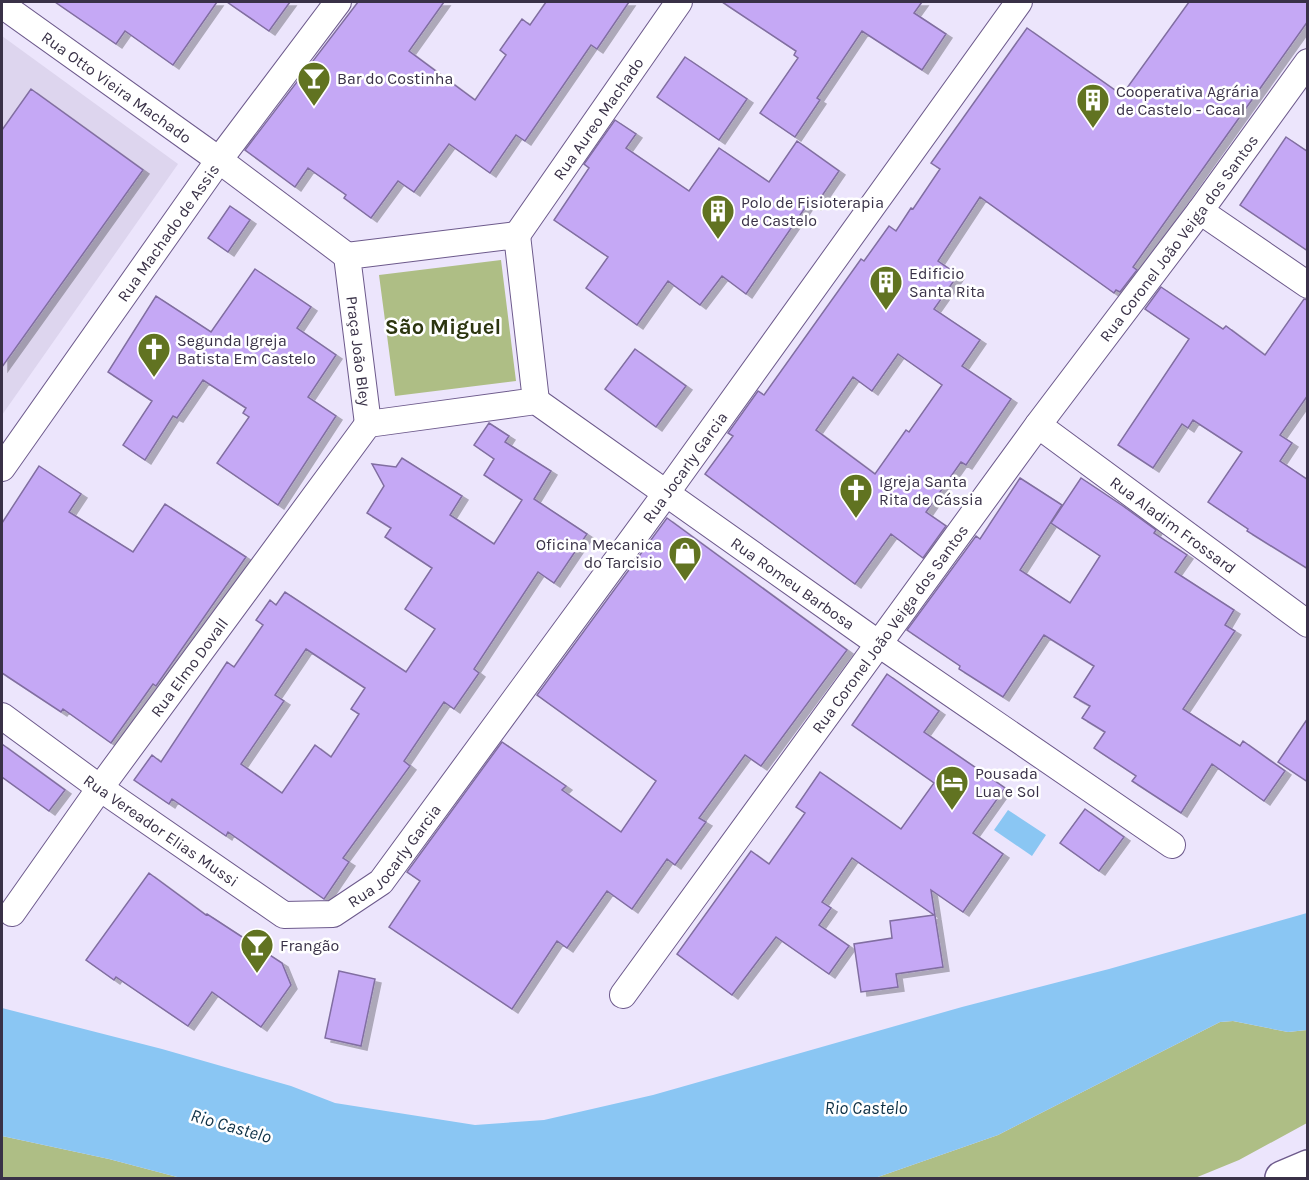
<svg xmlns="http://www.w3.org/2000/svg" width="1309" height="1180" font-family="Karla,sans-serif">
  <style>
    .built { fill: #ddd5ee }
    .green { fill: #aebe85 }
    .water { fill: #8ac6f3 }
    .building { fill: #c5a8f5; stroke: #816ea1; stroke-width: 1.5; fill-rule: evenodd; filter: url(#shadow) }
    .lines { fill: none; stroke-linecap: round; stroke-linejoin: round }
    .street-casing { stroke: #6d5a8c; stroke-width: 28 }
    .secondary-casing { stroke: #6d5a8c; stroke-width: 36 }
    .street { stroke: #fff; stroke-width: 26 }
    .secondary { stroke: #fff; stroke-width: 33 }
    .labels { text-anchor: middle; stroke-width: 5; stroke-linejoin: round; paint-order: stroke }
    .poi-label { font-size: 16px; fill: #393147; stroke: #fff; text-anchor: start }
    .street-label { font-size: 16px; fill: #393147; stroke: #fff }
    .water-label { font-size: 18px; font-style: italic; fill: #0e3147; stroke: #fff }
    .district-label { font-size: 22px; font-weight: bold; fill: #2c350f; stroke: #fff }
  </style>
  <defs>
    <filter id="shadow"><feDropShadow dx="6" dy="4" stdDeviation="0" flood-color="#0004"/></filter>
  </defs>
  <rect width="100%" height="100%" fill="#ece5fc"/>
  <path class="built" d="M 2,36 L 178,164 L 2,415 Z"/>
  <path class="green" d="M 501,260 L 516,381 L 395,396 L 379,275 Z
    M 1233,1021 L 1288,1032 L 1307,1030 L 1307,1123 L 1239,1160 L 1195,1178 L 875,1178 L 998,1135 L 1220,1022 Z
    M 2,1136 L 109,1159 L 181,1178 L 2,1178 Z"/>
  <path class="water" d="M 1008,810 L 1046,835 L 1032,856 L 994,830 Z
    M 1307,913 L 1307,1030 L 1288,1032 L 1233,1021 L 1220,1022 L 998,1135 L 875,1178 L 181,1178 L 109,1159 L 2,1136 L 2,1008 L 162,1049 L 291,1086 L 335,1103 L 475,1125 L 544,1120 L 653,1095 L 962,1007 L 1109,969 Z"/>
  <path class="building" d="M 55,2 L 217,2 L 173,65 L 125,31 L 116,44 Z
    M 227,2 L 290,2 L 269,31 Z
    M 358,2 L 444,2 L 409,51 L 475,100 L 506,55 L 500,50 L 522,19 L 530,25 L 546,2 L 629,2 L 597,49 L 591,45 L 525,141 L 516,135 L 490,173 L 449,144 L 414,192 L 398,181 L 371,218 L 344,198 L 346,195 L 308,168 L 295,187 L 245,150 Z
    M 722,2 L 922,2 L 914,13 L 946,34 L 922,70 L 862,31 L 817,98 L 820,100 L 795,137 L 760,113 L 798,58 L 794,55 L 796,51 Z
    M 1189,2 L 1308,2 L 1308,21 L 1133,267 L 1137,270 L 1120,292 L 1116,290 L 1114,293 L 980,197 L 938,261 L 958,275 L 934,309 L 980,340 L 962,366 L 1011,399 L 966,465 L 961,462 L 926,512 L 946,526 L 923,558 L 891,534 L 855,584 L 705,474 L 733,436 L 728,433 L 758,391 L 764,395 L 861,259 L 864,261 L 889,226 L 896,231 L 911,208 L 913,209 L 940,169 L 931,163 L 1027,28 L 1122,95 ZM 898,354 L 942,385 L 909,432 L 906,430 L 875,474 L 816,430 L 853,377 L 872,391 Z
    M 685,57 L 747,99 L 719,140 L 657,97 Z
    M 31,89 L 143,170 L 2,367 L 2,130 Z
    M 615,120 L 636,134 L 626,148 L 689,191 L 719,148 L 769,182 L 797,141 L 839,171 L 815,206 L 809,202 L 746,294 L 722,276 L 700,305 L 668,281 L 637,325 L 586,288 L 608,257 L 554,220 L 589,168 L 584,164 Z
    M 1286,137 L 1308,152 L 1308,251 L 1240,205 Z
    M 230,206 L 250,220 L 228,252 L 208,238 Z
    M 255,269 L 311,307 L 297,328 L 336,355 L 308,397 L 336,416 L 278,505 L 217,463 L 249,417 L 243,413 L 246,408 L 203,380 L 177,418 L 173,416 L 145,460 L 123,445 L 152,401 L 108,372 L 156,296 L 211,332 Z
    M 1161,287 L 1223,329 L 1226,326 L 1265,355 L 1304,299 L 1308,300 L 1308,395 L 1280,435 L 1292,443 L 1280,461 L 1308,480 L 1308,569 L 1247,531 L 1248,529 L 1208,502 L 1242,452 L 1193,420 L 1188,428 L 1182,424 L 1153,468 L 1118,445 L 1189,339 L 1145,309 Z
    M 635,349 L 686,386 L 656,427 L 605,389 Z
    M 489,423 L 509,436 L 505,442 L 551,471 L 534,499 L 587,534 L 554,583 L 538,572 L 474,669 L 479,673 L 454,709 L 444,702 L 404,761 L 410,766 L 343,858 L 349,862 L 324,899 L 228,832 L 226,836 L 172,799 L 169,804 L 134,780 L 152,755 L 161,762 L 227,662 L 234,667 L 263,625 L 256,620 L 270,600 L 276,605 L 285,592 L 406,672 L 435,629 L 405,609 L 432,568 L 385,537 L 391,528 L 367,513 L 384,486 L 372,464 L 396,467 L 402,458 L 462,496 L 450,515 L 494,544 L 522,500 L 484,475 L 494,459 L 474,445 ZM 306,649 L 365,688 L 351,709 L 359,714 L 331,757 L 315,745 L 282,793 L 241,764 L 284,701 L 275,695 Z
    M 39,466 L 81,494 L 69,512 L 133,552 L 165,504 L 246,557 L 156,686 L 153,684 L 111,743 L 63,709 L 61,712 L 2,673 L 2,523 Z
    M 1020,478 L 1062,505 L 1020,570 L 1070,603 L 1100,556 L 1051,523 L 1081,478 L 1123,506 L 1156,530 L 1154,533 L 1187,555 L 1175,572 L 1234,610 L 1225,625 L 1235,631 L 1183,709 L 1240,746 L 1243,741 L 1285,771 L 1264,801 L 1212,764 L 1181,813 L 1132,781 L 1136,776 L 1094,748 L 1105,732 L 1082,718 L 1090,706 L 1074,697 L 1094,666 L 1044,635 L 1003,697 L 959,669 L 960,666 L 907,630 L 976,536 L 980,539 Z
    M 667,518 L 847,650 L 761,766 L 745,755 L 699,818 L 706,822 L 675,865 L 667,859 L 632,909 L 607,891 L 567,948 L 557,941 L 512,1009 L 389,927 L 420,881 L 407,872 L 502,742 L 566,786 L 562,790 L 621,832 L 656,781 L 537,695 Z
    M 887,674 L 939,711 L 924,732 L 1005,788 L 973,833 L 1003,854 L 963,912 L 931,890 L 943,967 L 896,974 L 898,987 L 861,992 L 854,944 L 892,938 L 890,921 L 934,915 L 852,858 L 822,902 L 831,908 L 819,925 L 849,946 L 829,974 L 776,937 L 732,995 L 677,954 L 751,851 L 769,864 L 805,813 L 796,807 L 820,772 L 901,829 L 934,783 L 852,725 Z
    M 1308,718 L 1308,782 L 1278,762 Z
    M 2,744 L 65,790 L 49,811 L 2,777 Z
    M 1085,809 L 1124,837 L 1099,871 L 1060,843 Z
    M 149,873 L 206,915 L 207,914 L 282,963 L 291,985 L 261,1027 L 212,992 L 188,1026 L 116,977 L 114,980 L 86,960 Z
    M 339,971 L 375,979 L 361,1046 L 325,1038 Z"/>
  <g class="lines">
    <defs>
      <g id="street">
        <path id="s1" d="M 2,5 L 219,160 L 347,256"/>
        <path d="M 1200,211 L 1308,285"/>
        <path d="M 517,235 L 536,401 L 368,424 L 347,256 Z"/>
        <path id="s2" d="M 517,235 L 679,2"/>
        <path id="s3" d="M 536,401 L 879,644 L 1172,845"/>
        <path id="s4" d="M 1038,425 L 1308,624"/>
        <path id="s5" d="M 2,468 L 219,160 L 338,2"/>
        <path id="s6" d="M 2,716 L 100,788 L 284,915 L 333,914 L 381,882 L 667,492 L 1019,2"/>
        <path id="s7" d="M 12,913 L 100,788 L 368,424"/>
        <path id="s8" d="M 623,995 L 1038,425 L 1200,211 L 1308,62"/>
      </g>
      <path id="secondary" d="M 1282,1178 L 1308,1167"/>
    </defs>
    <use href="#street" class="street-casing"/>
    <use href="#secondary" class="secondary-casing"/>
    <use href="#street" class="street"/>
    <use href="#secondary" class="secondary"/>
  </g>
  <defs>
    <symbol id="bar-pin" viewBox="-11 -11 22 30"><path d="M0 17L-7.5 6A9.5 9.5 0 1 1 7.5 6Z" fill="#617321" stroke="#fff"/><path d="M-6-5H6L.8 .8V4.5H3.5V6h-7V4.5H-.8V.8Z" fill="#fff"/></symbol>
    <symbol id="building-pin" viewBox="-11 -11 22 30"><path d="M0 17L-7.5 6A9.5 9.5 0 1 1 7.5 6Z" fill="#617321" stroke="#fff"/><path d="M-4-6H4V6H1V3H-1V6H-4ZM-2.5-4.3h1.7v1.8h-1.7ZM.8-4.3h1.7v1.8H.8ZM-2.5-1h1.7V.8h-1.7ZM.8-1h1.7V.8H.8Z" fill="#fff"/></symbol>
    <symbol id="church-pin" viewBox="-11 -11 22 30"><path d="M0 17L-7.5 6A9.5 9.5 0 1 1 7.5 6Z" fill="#617321" stroke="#fff"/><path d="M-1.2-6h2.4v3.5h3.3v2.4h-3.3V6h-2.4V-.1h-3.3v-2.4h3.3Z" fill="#fff"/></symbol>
    <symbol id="shop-pin" viewBox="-11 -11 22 30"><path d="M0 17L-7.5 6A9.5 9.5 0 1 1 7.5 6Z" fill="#617321" stroke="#fff"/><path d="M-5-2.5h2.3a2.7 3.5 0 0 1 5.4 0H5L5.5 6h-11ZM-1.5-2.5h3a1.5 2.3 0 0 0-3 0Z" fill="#fff"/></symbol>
    <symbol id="hotel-pin" viewBox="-11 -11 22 30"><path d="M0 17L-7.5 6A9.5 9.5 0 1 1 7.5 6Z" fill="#617321" stroke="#fff"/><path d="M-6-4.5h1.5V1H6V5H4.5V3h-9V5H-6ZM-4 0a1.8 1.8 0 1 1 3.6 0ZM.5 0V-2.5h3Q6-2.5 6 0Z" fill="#fff"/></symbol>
  </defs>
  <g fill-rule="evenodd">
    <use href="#bar-pin" x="295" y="59" width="38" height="52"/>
    <use href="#building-pin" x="1074" y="81" width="38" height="52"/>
    <use href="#building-pin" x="699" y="192" width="38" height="52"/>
    <use href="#building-pin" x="867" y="263" width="38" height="52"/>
    <use href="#church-pin" x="135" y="330" width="38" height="52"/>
    <use href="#church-pin" x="837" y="471" width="38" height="52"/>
    <use href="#shop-pin" x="666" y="534" width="38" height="52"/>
    <use href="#hotel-pin" x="933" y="763" width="38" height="52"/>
    <use href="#bar-pin" x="238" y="926" width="38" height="52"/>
  </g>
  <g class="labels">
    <g class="poi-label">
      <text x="337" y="84">Bar do Costinha</text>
      <text x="1116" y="97">Cooperativa Agrária<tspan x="1116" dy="18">de Castelo - Cacal</tspan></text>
      <text x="741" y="208">Polo de Fisioterapia<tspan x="741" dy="18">de Castelo</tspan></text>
      <text x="909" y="279">Edificio<tspan x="909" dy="18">Santa Rita</tspan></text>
      <text x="177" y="346">Segunda Igreja<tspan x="177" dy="18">Batista Em Castelo</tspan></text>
      <text x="879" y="487">Igreja Santa<tspan x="879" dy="18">Rita de Cássia</tspan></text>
      <text x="662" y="550" text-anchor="end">Oficina Mecanica<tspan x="662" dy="18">do Tarcisio</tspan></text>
      <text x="975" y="779">Pousada<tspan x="975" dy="18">Lua e Sol</tspan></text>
      <text x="280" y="951">Frangão</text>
    </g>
    <g class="street-label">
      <text dy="6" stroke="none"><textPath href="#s1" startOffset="141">Rua Otto Vieira Machado</textPath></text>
      <text dy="6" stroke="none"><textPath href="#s2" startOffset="142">Rua Aureo Machado</textPath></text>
      <text dy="6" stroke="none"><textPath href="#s5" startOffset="288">Rua Machado de Assis</textPath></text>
      <text dy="6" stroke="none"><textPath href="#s8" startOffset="939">Rua Coronel João Veiga dos Santos</textPath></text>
      <text transform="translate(359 351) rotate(83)" y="6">Praça João Bley</text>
      <text dy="6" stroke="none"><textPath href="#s6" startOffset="966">Rua Jocarly Garcia</textPath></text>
      <text dy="6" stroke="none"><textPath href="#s4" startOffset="168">Rua Aladim Frossard</textPath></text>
      <text dy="6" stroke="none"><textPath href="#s3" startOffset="315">Rua Romeu Barbosa</textPath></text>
      <text dy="6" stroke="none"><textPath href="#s8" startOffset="453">Rua Coronel João Veiga dos Santos</textPath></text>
      <text dy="6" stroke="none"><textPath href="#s7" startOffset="303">Rua Elmo Dovall</textPath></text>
      <text dy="6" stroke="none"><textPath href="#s6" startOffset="196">Rua Vereador Elias Mussi</textPath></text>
      <text dy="6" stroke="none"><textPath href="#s6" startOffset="480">Rua Jocarly Garcia</textPath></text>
    </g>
    <g class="water-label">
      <text x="866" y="1114">Rio Castelo</text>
      <text transform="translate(231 1126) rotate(16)" y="6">Rio Castelo</text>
    </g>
    <g class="district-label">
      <text x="443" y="334">São Miguel</text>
    </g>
  </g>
  <rect width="1309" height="1180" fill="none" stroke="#393147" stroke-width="6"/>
</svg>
